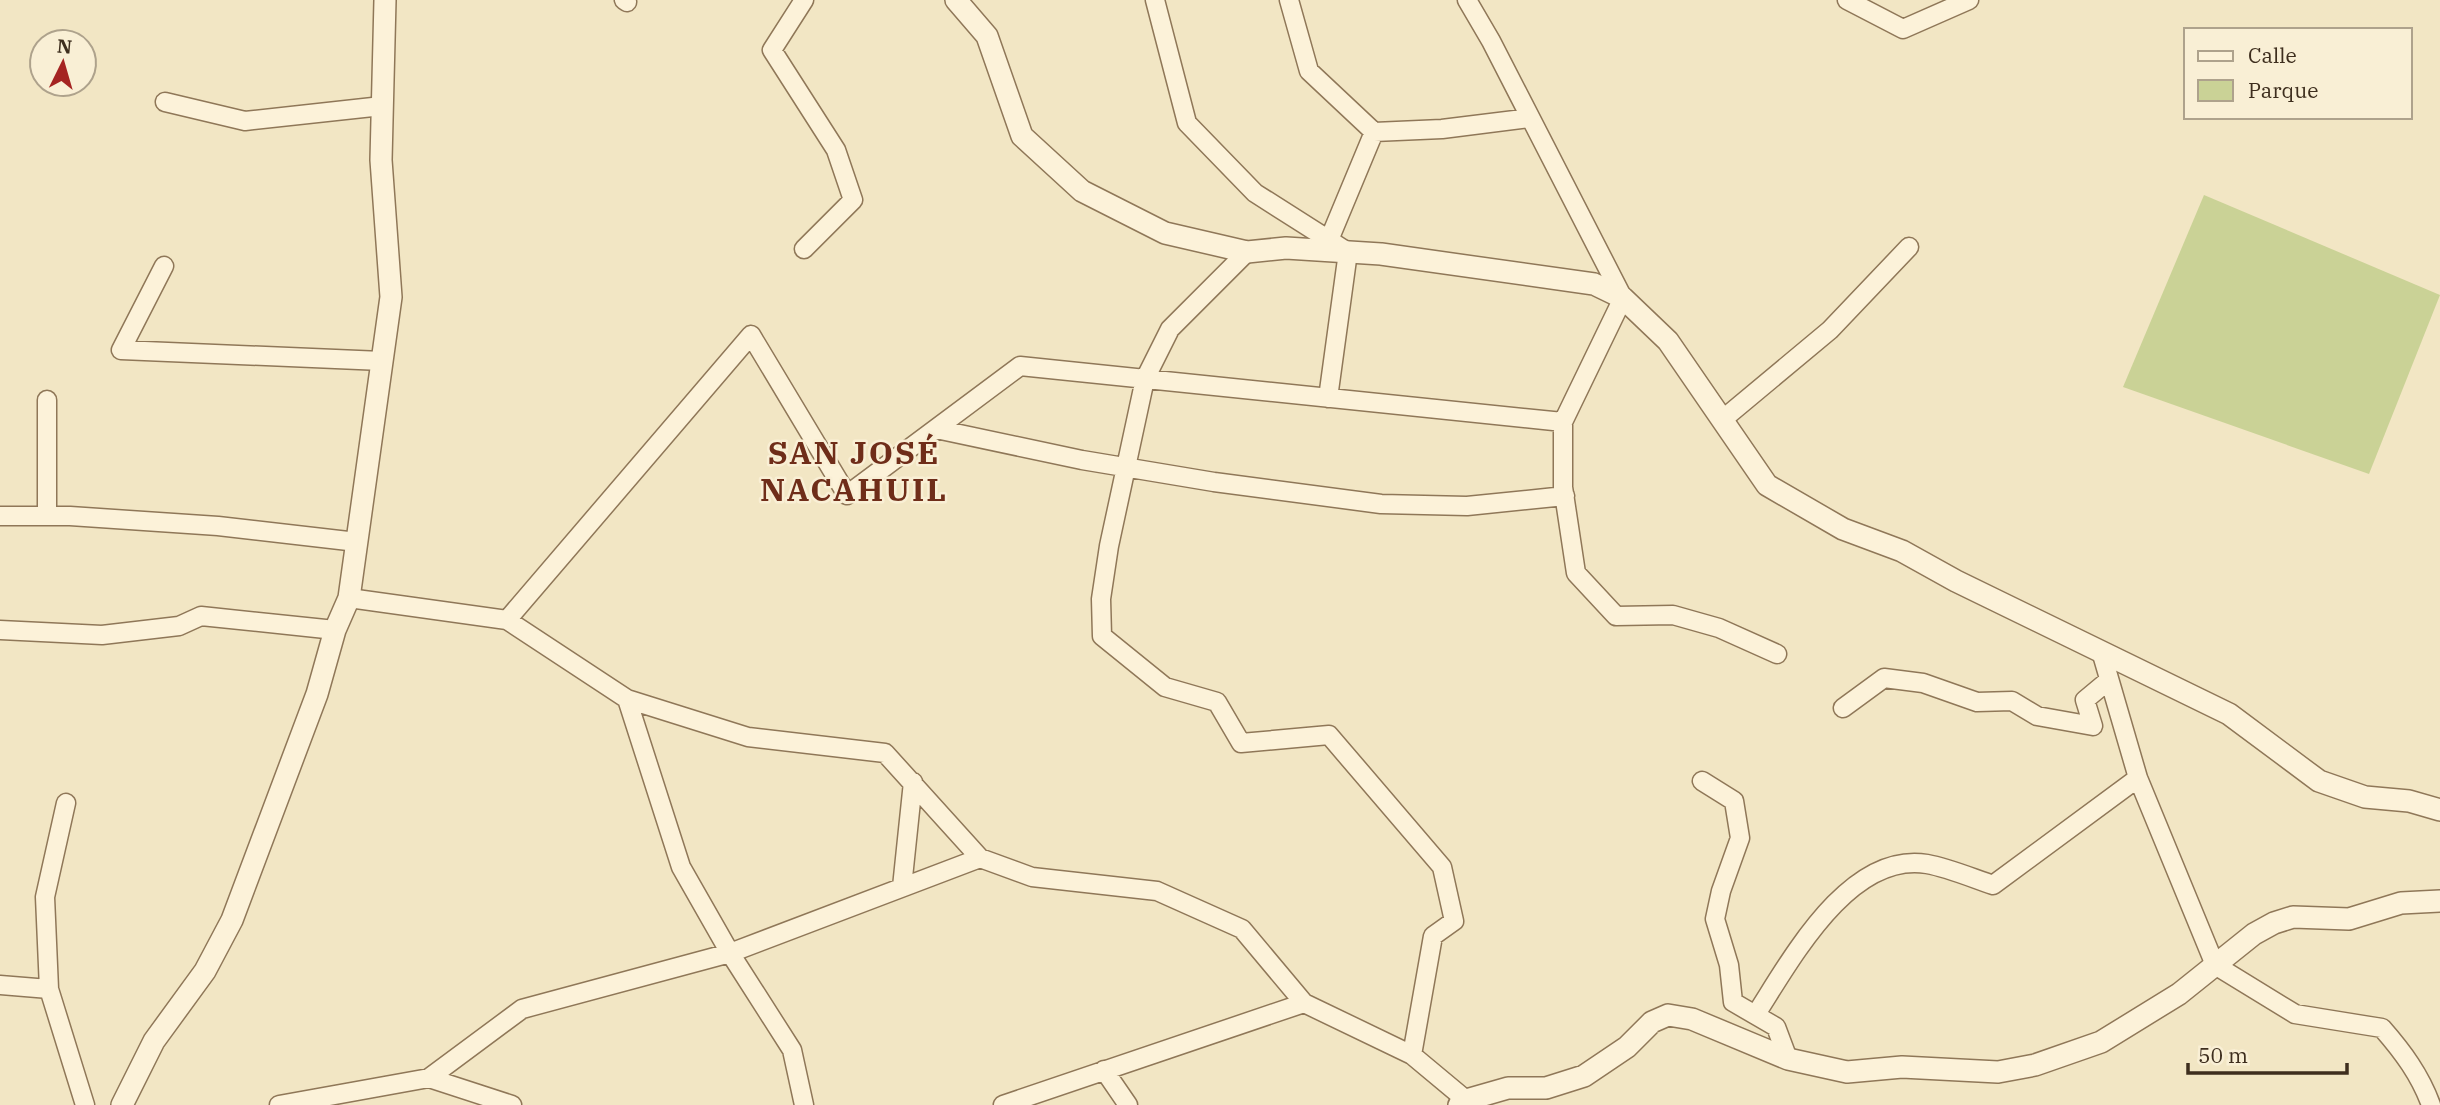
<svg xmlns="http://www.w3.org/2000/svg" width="2440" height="1105" font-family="'IBM Plex Serif',serif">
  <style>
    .green { fill: #cad296 }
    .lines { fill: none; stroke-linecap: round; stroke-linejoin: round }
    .minor-casing { stroke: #8f7758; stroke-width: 21 }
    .tertiary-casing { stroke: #8f7758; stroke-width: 24 }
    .minor { stroke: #fcf2d9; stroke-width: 18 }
    .tertiary { stroke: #fcf2d9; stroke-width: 21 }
    .labels { text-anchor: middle; stroke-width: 5; stroke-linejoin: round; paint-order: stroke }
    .district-label { font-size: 32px; font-weight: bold; letter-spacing: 2px; fill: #6f2d19; stroke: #f9efd5 }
  </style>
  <rect width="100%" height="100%" fill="#f2e6c4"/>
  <path class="green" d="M 2204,195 L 2440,295 L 2369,474 L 2123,387 Z"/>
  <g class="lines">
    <defs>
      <path id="minor" d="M 624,0 L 627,2
        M 1155,0 L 1187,123 L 1255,193 L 1348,252 L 1328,398
        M 1289,0 L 1309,71 L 1374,132 L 1442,129 L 1530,118
        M 1847,0 L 1903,29 L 1969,0
        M 165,102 L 245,121 L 382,106
        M 1329,240 L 1374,132
        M 804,249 L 853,200 L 836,150 L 772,50 L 804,0
        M 1247,252 L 1170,329 L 1145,379 L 1109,546 L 1101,599 L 1102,636 L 1165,687 L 1217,702 L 1241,743 L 1329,735 L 1442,867 L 1454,921 L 1433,936 L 1412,1055
        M 164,266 L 121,350 L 382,361
        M 1722,420 L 1830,330 L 1909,247
        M 1563,422 L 1563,487 L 1576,573 L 1616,616 L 1673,615 L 1719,628 L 1777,654
        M 936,429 L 1082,460 L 1214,482 L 1381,504 L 1467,506 L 1565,496
        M 0,516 L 70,516 L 218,526 L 357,542
        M 47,516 L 47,400
        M 349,598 L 507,620 L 627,699 L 748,737 L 885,753 L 980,858 L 1032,877 L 1157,891 L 1242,929 L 1304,1003
        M 507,620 L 751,335 L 847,495 L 1020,366 L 1563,422 L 1623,298 L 1491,41 L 1467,0
        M 0,630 L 102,635 L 179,626 L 201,616 L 335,630
        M 2101,651 L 2138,778 L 2215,965 L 2295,1014 L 2382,1028 C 2403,1052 2420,1075 2431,1105
        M 627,699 L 681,867 L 730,953 L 792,1050 L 804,1105
        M 1843,708 L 1884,678 L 1923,683 L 1977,702 L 2012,701 L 2037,716 L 2093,726 L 2085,700 L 2109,680
        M 1702,781 L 1734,801 L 1740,838 L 1721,891 L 1715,919 L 1729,965 L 1733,1002 L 1776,1027 L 1788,1059
        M 66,803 L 45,897 L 49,989 L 85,1105
        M 902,887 L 913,782
        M 0,985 L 49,989
        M 1756,1014 C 1791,960 1849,851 1927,864 C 1949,868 1972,878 1993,885 L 2138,778
        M 1104,1070 L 1128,1105
        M 429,1078 L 522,1009 L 730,953 L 980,858
        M 279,1105 L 429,1078 L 512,1105
        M 1003,1105 L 1304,1003 L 1412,1055 L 1466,1100"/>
      <path id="tertiary" d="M 956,0 L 987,36 L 1022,136 L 1082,191 L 1165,233 L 1247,252 L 1286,248 L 1381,254 L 1594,284 L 1623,298 L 1668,341 L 1767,485 L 1843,529 L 1902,551 L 1956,581 L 2229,714 L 2319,781 L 2365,797 L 2409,801 L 2440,810
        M 122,1105 L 154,1041 L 205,971 L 232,920 L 317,694 L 335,630 L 349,598 L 391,297 L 381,160 L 385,0
        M 1459,1105 L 1466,1100 L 1508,1088 L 1546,1088 L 1584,1076 L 1627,1047 L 1652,1022 L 1668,1015 L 1692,1019 L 1788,1059 L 1847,1072 L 1902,1067 L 1998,1072 L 2035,1065 L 2101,1042 L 2179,994 L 2254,934 L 2274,923 L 2293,917 L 2349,919 L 2401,903 L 2440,901"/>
    </defs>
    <use href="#minor" class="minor-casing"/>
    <use href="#tertiary" class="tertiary-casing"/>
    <use href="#minor" class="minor"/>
    <use href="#tertiary" class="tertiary"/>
  </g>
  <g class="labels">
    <g class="district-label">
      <text x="854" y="464">SAN JOSÉ<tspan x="854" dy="37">NACAHUIL</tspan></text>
    </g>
  </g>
  <rect x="2184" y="28" width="228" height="91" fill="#f9efd5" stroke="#aea28c" stroke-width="2"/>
  <rect x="2198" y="51" width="35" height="10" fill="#fcf2d9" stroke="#aea28c" stroke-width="2"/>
  <text x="2248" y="63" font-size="21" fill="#3e2e1e">Calle</text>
  <rect x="2198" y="80" width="35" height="21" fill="#cad296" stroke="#aea28c" stroke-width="2"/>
  <text x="2248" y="98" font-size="21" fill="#3e2e1e">Parque</text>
  <g transform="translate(63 63) rotate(5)"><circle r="33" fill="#f9efd5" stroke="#aea28c" stroke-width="2"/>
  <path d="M0-5L12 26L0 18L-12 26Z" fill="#a52422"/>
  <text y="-10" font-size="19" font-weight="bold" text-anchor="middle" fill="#3e2e1e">N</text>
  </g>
  <path d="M2188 1063v10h159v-10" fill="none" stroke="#3e2e1e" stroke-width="3.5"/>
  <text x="2198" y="1063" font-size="21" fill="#3e2e1e" stroke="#f9efd5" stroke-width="5" paint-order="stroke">50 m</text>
</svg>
